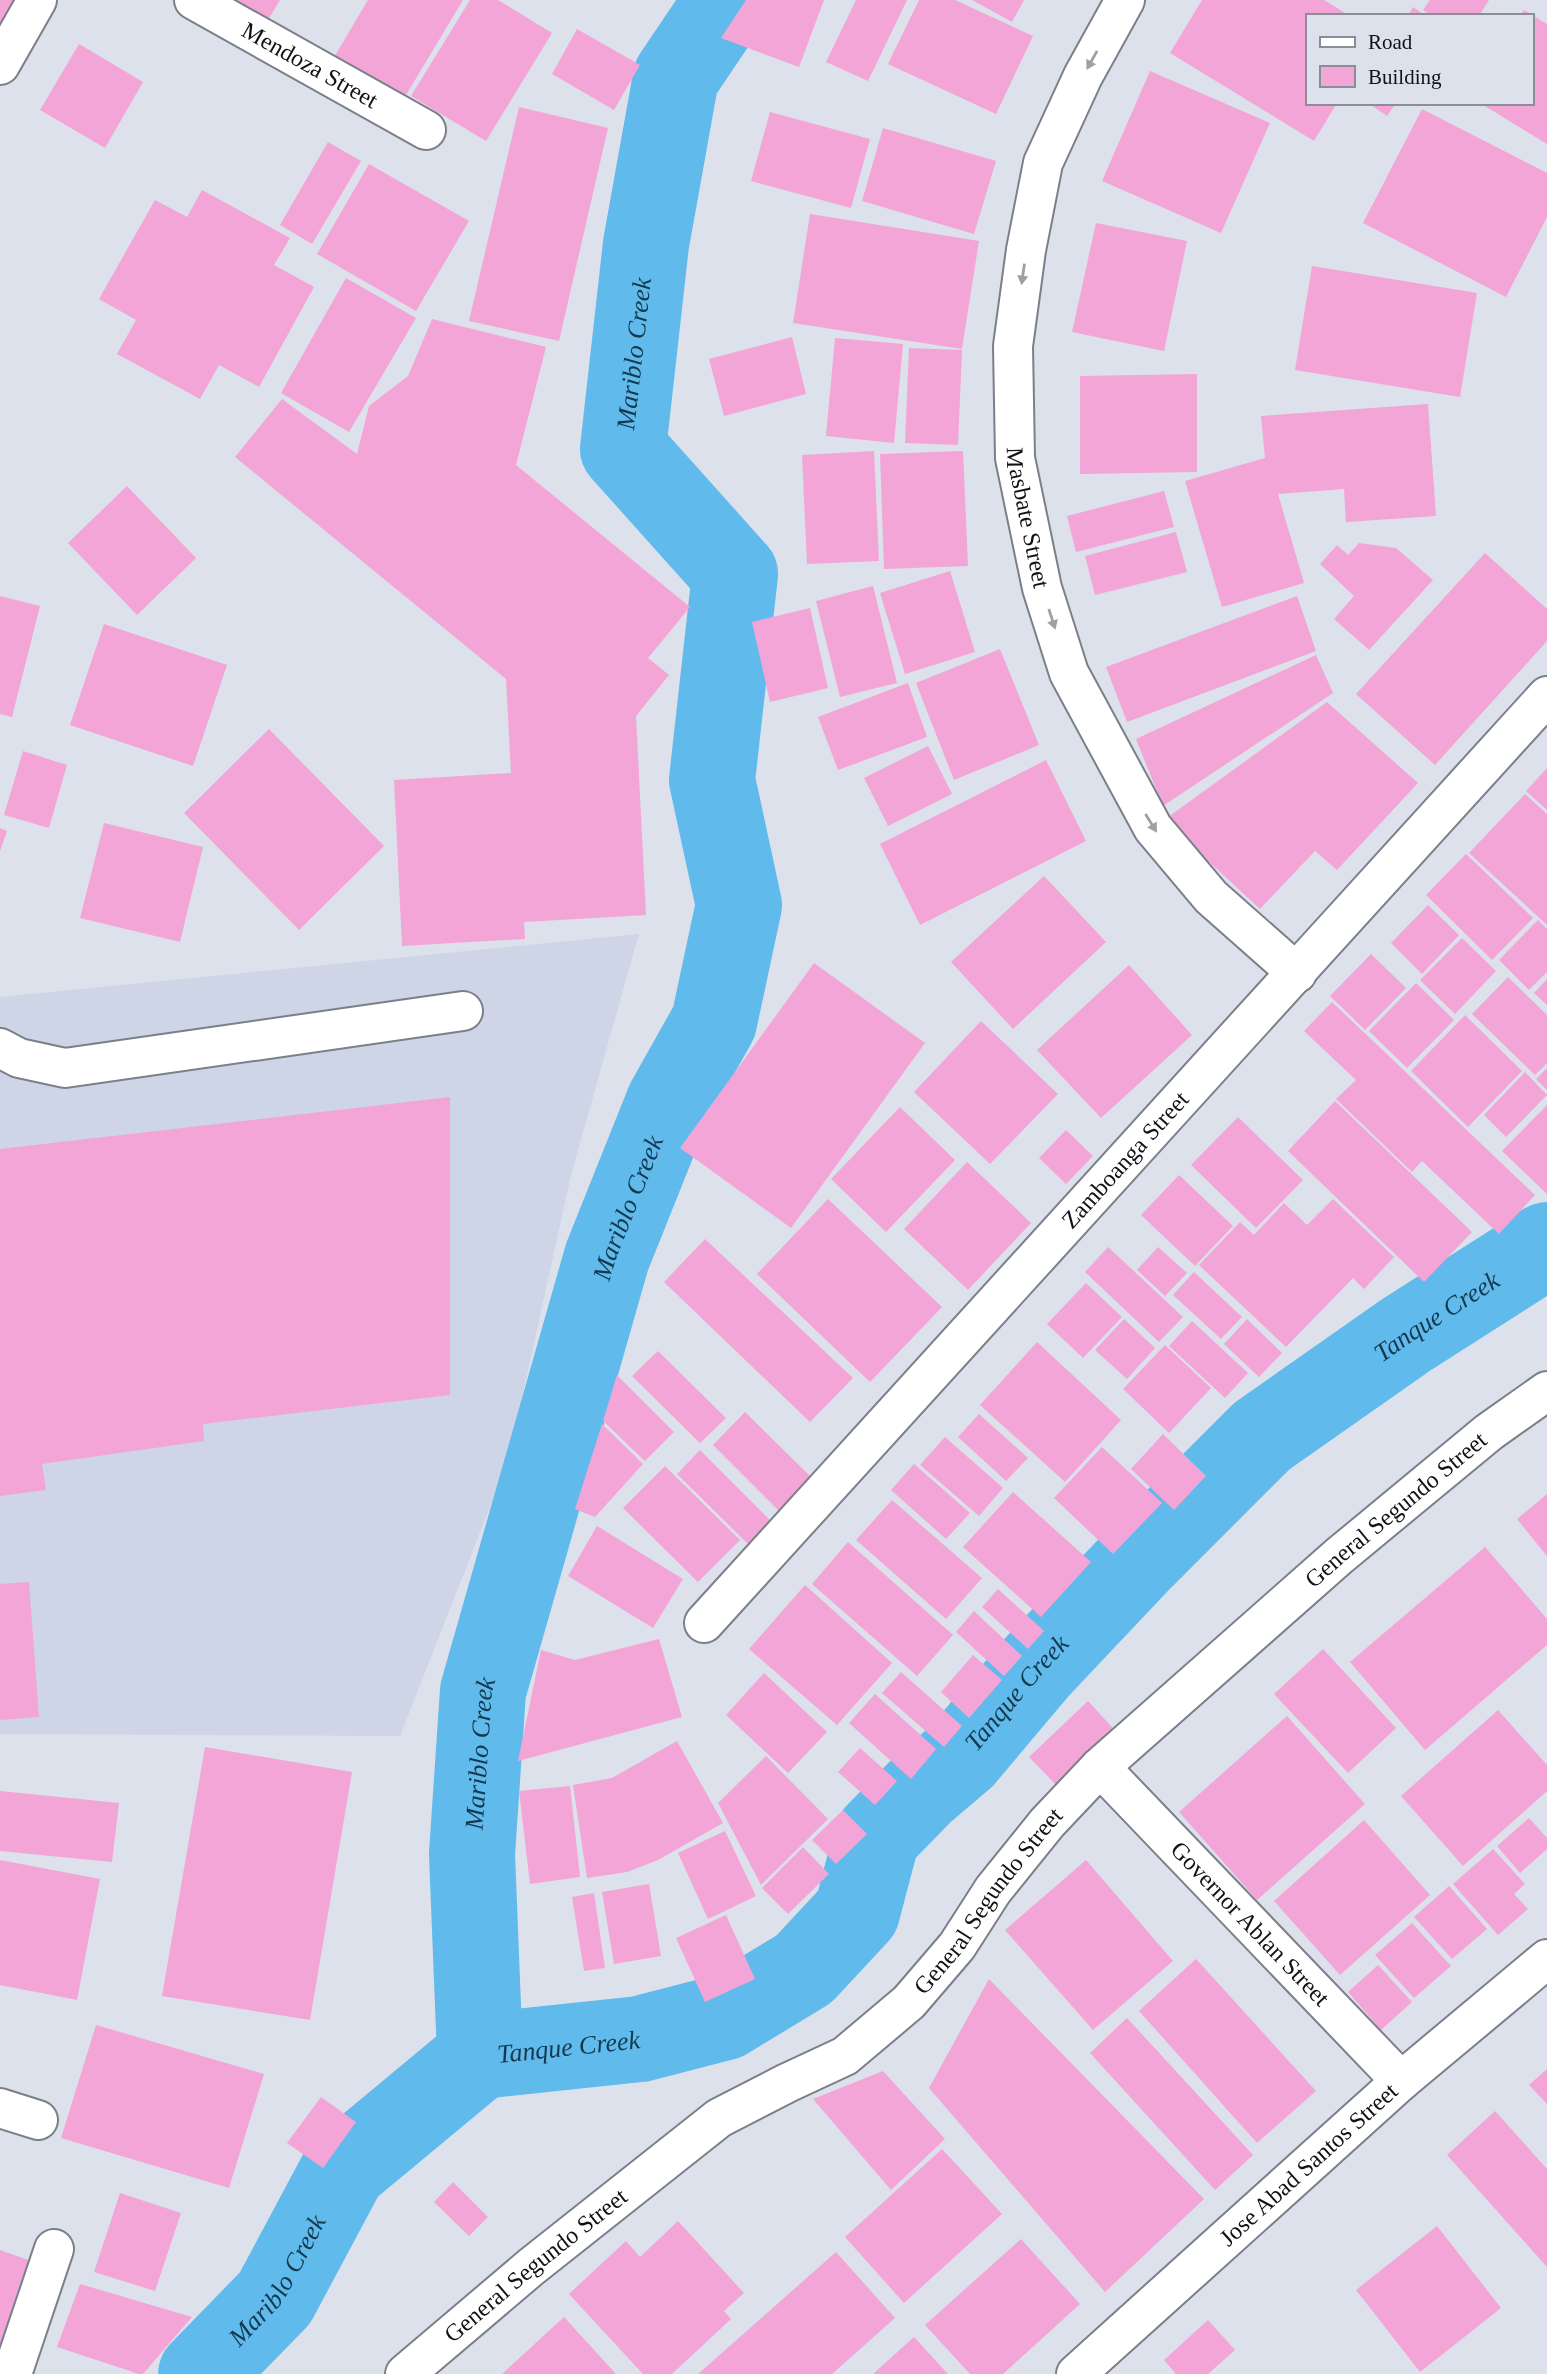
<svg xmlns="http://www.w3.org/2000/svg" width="1547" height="2374" font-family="'Times New Roman',serif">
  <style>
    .built { fill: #cdd5e7 }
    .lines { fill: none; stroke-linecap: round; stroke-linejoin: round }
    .river { stroke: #61baec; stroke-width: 86 }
    .building { fill: #f3a5d7 }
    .minor-casing { stroke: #7b7f89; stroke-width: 42 }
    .major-casing { stroke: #7b7f89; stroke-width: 42 }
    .minor { stroke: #fff; stroke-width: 38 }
    .major { stroke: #fff; stroke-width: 38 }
    .oneway { fill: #a0a0a2 }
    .labels { text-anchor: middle; stroke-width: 5; stroke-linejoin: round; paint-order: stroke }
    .street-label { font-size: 24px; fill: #111216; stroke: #dce1ec }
    .water-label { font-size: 26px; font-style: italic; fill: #12394e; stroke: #dce1ec }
  </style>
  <rect width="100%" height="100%" fill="#dce1ec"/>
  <path class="built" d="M 639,934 L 572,1171 L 508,1461 L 400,1736 L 0,1734 L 0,997 Z"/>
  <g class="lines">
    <g class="river">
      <path id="s1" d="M 480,2056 L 472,1854 L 483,1691 L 607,1257 L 669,1102 L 714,1022 L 739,905 L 712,780 L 735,574 L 623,449 L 646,244 L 676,77 L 728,0"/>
      <path id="s2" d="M 480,2056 L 640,2039 L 725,2017 L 804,1969 L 857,1912 L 877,1836 L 922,1790 L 962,1756 L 1036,1668 L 1138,1560 L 1262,1436 L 1406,1335 L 1547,1245"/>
      <path id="s3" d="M 201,2374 L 275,2298 L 344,2169 L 480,2056"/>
    </g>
  </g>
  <path class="building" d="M 0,0 L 25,0 L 0,41 Z
    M 223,0 L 280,0 L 265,25 Z
    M 368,0 L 463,0 L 403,100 L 333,59 Z
    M 470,0 L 498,0 L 552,33 L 486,141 L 411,96 Z
    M 746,0 L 824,0 L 799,67 L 721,38 Z
    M 856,0 L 907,0 L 868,81 L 826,62 Z
    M 919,0 L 955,0 L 1033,36 L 996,114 L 888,64 Z
    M 972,0 L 1024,0 L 1012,22 Z
    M 1202,0 L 1324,0 L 1350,16 L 1307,16 L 1307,103 L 1337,103 L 1314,141 L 1170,53 Z
    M 1430,0 L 1489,0 L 1479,16 L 1432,16 L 1423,10 Z
    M 1413,7 L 1426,16 L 1408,16 Z
    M 1524,10 L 1547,24 L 1547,144 L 1480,103 L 1531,103 L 1531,16 L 1520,16 Z
    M 577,29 L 640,65 L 614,110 L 552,74 Z
    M 79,44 L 143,82 L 105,148 L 40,110 Z
    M 1150,71 L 1270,123 L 1221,233 L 1102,181 Z
    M 1368,103 L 1396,103 L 1387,116 Z
    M 519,107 L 608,128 L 559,341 L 469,321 Z
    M 1422,109 L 1547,173 L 1547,217 L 1506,297 L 1363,223 Z
    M 770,112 L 870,139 L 851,208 L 751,181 Z
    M 883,128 L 996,161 L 974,234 L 862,201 Z
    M 328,142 L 361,161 L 312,244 L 280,225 Z
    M 369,164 L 469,221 L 416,311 L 317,254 Z
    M 202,190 L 290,238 L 274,265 L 314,287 L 259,387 L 219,365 L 200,399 L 117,354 L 136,320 L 99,299 L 155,200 L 187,217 Z
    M 810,214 L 979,241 L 962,349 L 793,323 Z
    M 1096,223 L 1187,241 L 1164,351 L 1072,332 Z
    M 1312,266 L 1477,293 L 1460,397 L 1295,370 Z
    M 346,278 L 416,318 L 349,432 L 281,393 Z
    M 432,319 L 546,347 L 516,465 L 690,607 L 648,658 L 669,675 L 636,716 L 646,915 L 524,922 L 525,939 L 402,946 L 394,780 L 511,773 L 506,679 L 235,457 L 282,399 L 357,454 L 369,406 L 408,376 Z
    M 792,337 L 806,394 L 724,416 L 709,359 Z
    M 835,338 L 903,344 L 894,443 L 826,436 Z
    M 909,348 L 962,350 L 958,445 L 905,443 Z
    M 1197,374 L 1197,472 L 1080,474 L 1080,376 Z
    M 1428,404 L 1436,516 L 1346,522 L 1344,489 L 1278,494 L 1304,583 L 1222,607 L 1185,481 L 1265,458 L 1261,416 Z
    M 874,451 L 879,561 L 807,564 L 802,455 Z
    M 963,451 L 968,566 L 884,569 L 880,454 Z
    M 127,486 L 196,558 L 137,615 L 68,543 Z
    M 1164,491 L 1174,527 L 1076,552 L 1067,516 Z
    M 1176,532 L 1187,572 L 1095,595 L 1085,556 Z
    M 1359,543 L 1396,548 L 1433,580 L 1369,650 L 1334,619 L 1354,596 L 1320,564 L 1337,545 L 1348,555 Z
    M 1485,553 L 1547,609 L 1547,641 L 1435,765 L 1356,694 Z
    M 950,571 L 975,652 L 905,674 L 880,593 Z
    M 873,586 L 897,683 L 840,697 L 816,601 Z
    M 0,596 L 40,606 L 12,717 L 0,714 Z
    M 1297,596 L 1316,651 L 1127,722 L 1106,667 Z
    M 810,608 L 828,688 L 770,702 L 752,622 Z
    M 104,624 L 227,665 L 193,766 L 70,725 Z
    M 1000,649 L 1039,745 L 954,780 L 916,683 Z
    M 1316,655 L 1333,693 L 1163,806 L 1136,739 Z
    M 908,683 L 927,737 L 838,770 L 818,717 Z
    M 1327,702 L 1418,783 L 1337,870 L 1315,851 L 1260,909 L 1164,820 Z
    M 269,729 L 384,846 L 299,930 L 184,813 Z
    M 928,746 L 952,794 L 888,826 L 864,778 Z
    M 23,751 L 67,765 L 49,828 L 4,815 Z
    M 1046,760 L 1086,841 L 920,925 L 880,844 Z
    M 1547,768 L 1547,810 L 1526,791 Z
    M 1525,794 L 1547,814 L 1547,925 L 1469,853 Z
    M 104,823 L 203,847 L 180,942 L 80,918 Z
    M 0,828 L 7,831 L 0,851 Z
    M 1466,854 L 1533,918 L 1492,960 L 1426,895 Z
    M 1044,876 L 1106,942 L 1013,1029 L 951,962 Z
    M 1428,905 L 1459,935 L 1422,974 L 1391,943 Z
    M 1538,920 L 1547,929 L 1547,972 L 1529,990 L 1499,960 Z
    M 1462,938 L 1496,971 L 1455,1014 L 1420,980 Z
    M 1371,954 L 1406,988 L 1365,1030 L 1330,996 Z
    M 814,963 L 925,1043 L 791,1228 L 680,1148 Z
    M 1129,965 L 1192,1035 L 1101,1118 L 1037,1050 Z
    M 1508,977 L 1547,1015 L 1547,1063 L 1535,1075 L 1472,1014 Z
    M 1547,979 L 1547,1005 L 1534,993 Z
    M 1416,983 L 1454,1020 L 1407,1068 L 1369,1031 Z
    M 1332,1002 L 1535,1195 L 1499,1234 L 1422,1161 L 1412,1172 L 1336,1099 L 1356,1080 L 1304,1031 Z
    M 1465,1015 L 1522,1071 L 1468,1127 L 1411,1071 Z
    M 981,1021 L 1058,1094 L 990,1164 L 914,1092 Z
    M 1547,1068 L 1547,1090 L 1536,1079 Z
    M 1525,1072 L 1547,1095 L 1506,1137 L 1484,1115 Z
    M 450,1097 L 450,1395 L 203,1424 L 204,1441 L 42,1464 L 46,1490 L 0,1496 L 0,1149 Z
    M 1335,1101 L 1472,1232 L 1424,1282 L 1288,1151 Z
    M 1547,1105 L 1547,1194 L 1502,1151 Z
    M 900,1107 L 955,1160 L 886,1232 L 831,1179 Z
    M 1238,1117 L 1303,1180 L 1256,1228 L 1191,1165 Z
    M 1066,1130 L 1093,1156 L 1066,1184 L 1039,1158 Z
    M 967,1162 L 1031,1223 L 968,1290 L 904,1229 Z
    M 1179,1175 L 1233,1226 L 1195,1266 L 1141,1215 Z
    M 828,1199 L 942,1307 L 870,1382 L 757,1274 Z
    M 1333,1199 L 1394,1257 L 1364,1289 L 1353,1278 L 1286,1347 L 1199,1265 L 1240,1222 L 1254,1235 L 1284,1203 L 1307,1225 Z
    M 705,1239 L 853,1378 L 810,1422 L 664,1282 Z
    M 1108,1247 L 1183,1317 L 1159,1342 L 1085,1272 Z
    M 1158,1247 L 1187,1273 L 1165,1296 L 1137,1270 Z
    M 1194,1272 L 1242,1317 L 1221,1339 L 1173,1295 Z
    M 1086,1283 L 1122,1317 L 1083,1358 L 1047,1324 Z
    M 1124,1319 L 1155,1348 L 1127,1379 L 1095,1350 Z
    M 1247,1319 L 1282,1353 L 1259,1377 L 1224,1344 Z
    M 1192,1321 L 1248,1373 L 1225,1398 L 1169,1346 Z
    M 1037,1342 L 1121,1420 L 1065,1482 L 980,1405 Z
    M 1165,1345 L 1211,1388 L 1169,1433 L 1123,1389 Z
    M 658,1351 L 726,1418 L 700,1443 L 632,1376 Z
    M 617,1375 L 674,1432 L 645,1461 L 603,1421 Z
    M 745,1412 L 813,1479 L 780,1512 L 713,1445 Z
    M 979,1414 L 1028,1458 L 1006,1481 L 958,1437 Z
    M 602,1424 L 643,1464 L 595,1517 L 575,1509 Z
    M 1163,1434 L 1206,1476 L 1174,1510 L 1131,1469 Z
    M 945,1437 L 1003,1488 L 979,1516 L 920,1465 Z
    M 1102,1447 L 1162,1503 L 1113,1554 L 1054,1498 Z
    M 700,1450 L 772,1522 L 749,1545 L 677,1474 Z
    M 914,1464 L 970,1513 L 946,1539 L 891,1490 Z
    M 665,1466 L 740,1540 L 698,1582 L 623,1508 Z
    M 1013,1492 L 1091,1562 L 1041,1617 L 963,1547 Z
    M 1547,1494 L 1547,1556 L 1517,1519 Z
    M 892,1500 L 982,1578 L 946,1619 L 856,1540 Z
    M 597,1526 L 683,1579 L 653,1628 L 568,1576 Z
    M 848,1542 L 953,1635 L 917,1676 L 812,1584 Z
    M 1485,1547 L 1547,1619 L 1547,1645 L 1425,1750 L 1350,1662 Z
    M 29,1582 L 39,1717 L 0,1720 L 0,1584 Z
    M 805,1585 L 892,1663 L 837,1725 L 749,1649 Z
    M 998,1589 L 1044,1631 L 1028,1649 L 982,1607 Z
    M 974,1611 L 1022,1656 L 1004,1676 L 956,1632 Z
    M 659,1639 L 682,1717 L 518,1761 L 541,1650 L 575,1660 Z
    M 1323,1649 L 1396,1728 L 1348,1773 L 1274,1694 Z
    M 973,1655 L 1002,1680 L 969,1718 L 941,1692 Z
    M 901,1672 L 962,1726 L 944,1747 L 882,1693 Z
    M 764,1673 L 827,1732 L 788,1773 L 726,1715 Z
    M 875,1694 L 936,1749 L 911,1779 L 849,1723 Z
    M 1088,1701 L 1122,1738 L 1064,1793 L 1029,1757 Z
    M 1498,1710 L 1547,1765 L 1547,1791 L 1463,1866 L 1401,1796 Z
    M 1287,1716 L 1365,1804 L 1257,1900 L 1179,1812 Z
    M 677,1741 L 723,1823 L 658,1860 L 627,1872 L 587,1878 L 573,1785 L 612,1778 Z
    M 205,1747 L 352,1772 L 310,2020 L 162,1996 Z
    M 860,1748 L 897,1781 L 875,1805 L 838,1772 Z
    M 766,1756 L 828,1819 L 761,1885 L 718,1803 Z
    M 570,1786 L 580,1877 L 530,1884 L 519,1791 Z
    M 0,1791 L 119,1803 L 112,1862 L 0,1851 Z
    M 843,1810 L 867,1834 L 836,1864 L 812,1840 Z
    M 1529,1818 L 1547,1838 L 1547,1849 L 1520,1873 L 1497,1846 Z
    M 1364,1820 L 1430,1895 L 1340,1975 L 1274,1901 Z
    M 725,1831 L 756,1896 L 708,1919 L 678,1853 Z
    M 803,1847 L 829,1874 L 788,1914 L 762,1888 Z
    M 1493,1849 L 1525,1884 L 1514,1894 L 1528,1909 L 1498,1935 L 1453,1884 Z
    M 0,1860 L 100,1879 L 77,2000 L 0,1985 Z
    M 1086,1860 L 1173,1961 L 1093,2030 L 1005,1930 Z
    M 649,1884 L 661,1956 L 614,1964 L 602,1892 Z
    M 1449,1886 L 1487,1929 L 1452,1959 L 1414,1917 Z
    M 594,1893 L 605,1968 L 584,1971 L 572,1897 Z
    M 726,1915 L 755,1979 L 705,2002 L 676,1938 Z
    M 1412,1923 L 1451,1966 L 1414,1998 L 1375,1955 Z
    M 1196,1959 L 1316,2091 L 1257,2143 L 1139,2011 Z
    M 1378,1965 L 1412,2002 L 1381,2030 L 1348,1992 Z
    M 989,1979 L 1204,2199 L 1105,2292 L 929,2088 Z
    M 1127,2018 L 1253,2155 L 1215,2190 L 1090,2053 Z
    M 96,2025 L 264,2074 L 229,2188 L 61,2138 Z
    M 1547,2069 L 1547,2104 L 1529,2085 Z
    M 883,2071 L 945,2139 L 891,2190 L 813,2099 Z
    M 321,2097 L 356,2122 L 323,2168 L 287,2143 Z
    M 1495,2111 L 1547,2169 L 1547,2267 L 1447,2155 Z
    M 942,2149 L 1002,2214 L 904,2303 L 845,2237 Z
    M 453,2182 L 488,2217 L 469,2236 L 434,2202 Z
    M 120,2193 L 181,2213 L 155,2291 L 94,2272 Z
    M 678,2221 L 744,2293 L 724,2311 L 731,2319 L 672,2374 L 643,2374 L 569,2294 L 626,2241 L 640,2257 Z
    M 1437,2226 L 1501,2308 L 1420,2372 L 1356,2290 Z
    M 1021,2239 L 1080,2304 L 1003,2374 L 970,2374 L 925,2325 Z
    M 0,2250 L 31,2261 L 0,2347 Z
    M 836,2252 L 895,2318 L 832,2374 L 698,2374 Z
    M 80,2284 L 192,2317 L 143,2374 L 139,2374 L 57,2347 Z
    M 564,2317 L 616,2374 L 502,2374 Z
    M 1208,2320 L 1235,2350 L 1208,2374 L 1176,2374 L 1164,2360 Z
    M 914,2337 L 948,2374 L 873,2374 Z"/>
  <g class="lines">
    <defs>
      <g id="minor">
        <path id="s4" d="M 194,0 L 426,130"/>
        <path id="s5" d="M 1125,0 L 1083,76 L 1043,163 L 1026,250 L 1013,346 L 1015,458 L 1042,588 L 1069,673 L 1153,828 L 1211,897 L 1297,973"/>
        <path d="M 0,1048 L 19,1058 L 65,1068 L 463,1011"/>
        <path id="s6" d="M 704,1623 L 1547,696"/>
        <path id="s7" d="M 1100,1767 L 1401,2081"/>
        <path d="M 0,2108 L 38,2120"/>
        <path d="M 12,2374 L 54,2249"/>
        <path id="s8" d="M 405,2374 L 531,2267 L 719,2118 L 787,2083 L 845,2056 L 909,2002 L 957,1946 L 993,1890 L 1047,1823 L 1100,1767 L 1339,1556 L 1489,1432 L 1547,1391"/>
        <path id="s9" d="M 1076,2374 L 1401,2081 L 1547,1959"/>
      </g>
      <path id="major" d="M 0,65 L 37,0"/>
    </defs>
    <use href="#minor" class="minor-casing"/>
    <use href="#major" class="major-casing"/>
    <use href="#minor" class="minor"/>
    <use href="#major" class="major"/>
  </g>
  <defs><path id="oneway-solid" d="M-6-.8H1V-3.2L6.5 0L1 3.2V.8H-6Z" transform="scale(1.75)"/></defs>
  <g class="oneway">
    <use href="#oneway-solid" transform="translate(1092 60) rotate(119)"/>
    <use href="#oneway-solid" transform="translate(1023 274) rotate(98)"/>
    <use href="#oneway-solid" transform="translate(1052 619) rotate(72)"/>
    <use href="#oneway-solid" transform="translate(1151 823) rotate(58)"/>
  </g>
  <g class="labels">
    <g class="street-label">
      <text dy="8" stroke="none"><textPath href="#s4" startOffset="133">Mendoza Street</textPath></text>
      <text dy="8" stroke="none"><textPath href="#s5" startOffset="541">Masbate Street</textPath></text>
      <text dy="8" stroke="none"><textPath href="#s6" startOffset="626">Zamboanga Street</textPath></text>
      <text dy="8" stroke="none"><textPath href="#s8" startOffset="1325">General Segundo Street</textPath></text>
      <text dy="8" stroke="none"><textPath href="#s8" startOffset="758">General Segundo Street</textPath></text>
      <text dy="8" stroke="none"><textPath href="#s7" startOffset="217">Governor Ablan Street</textPath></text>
      <text dy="8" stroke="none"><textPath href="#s9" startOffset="313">Jose Abad Santos Street</textPath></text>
      <text dy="8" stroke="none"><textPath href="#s8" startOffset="170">General Segundo Street</textPath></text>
    </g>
    <g class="water-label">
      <text dy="9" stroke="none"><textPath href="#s1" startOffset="1794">Mariblo Creek</textPath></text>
      <text dy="9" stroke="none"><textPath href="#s1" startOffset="870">Mariblo Creek</textPath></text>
      <text dy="9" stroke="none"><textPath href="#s2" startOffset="1265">Tanque Creek</textPath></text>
      <text dy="9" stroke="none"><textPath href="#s2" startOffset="698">Tanque Creek</textPath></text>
      <text dy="9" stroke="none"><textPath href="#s1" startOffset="303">Mariblo Creek</textPath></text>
      <text dy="9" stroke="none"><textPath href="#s2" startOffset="89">Tanque Creek</textPath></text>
      <text dy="9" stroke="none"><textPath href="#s3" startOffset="122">Mariblo Creek</textPath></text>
    </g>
  </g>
  <rect x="1306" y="14" width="228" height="91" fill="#dce1ec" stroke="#8b8e96" stroke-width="2"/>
  <rect x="1320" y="37" width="35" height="10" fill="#ffffff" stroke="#8b8e96" stroke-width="2"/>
  <text x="1368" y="49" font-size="21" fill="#111216">Road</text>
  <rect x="1320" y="66" width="35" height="21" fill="#f3a5d7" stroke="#8b8e96" stroke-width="2"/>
  <text x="1368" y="84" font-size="21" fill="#111216">Building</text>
</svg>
